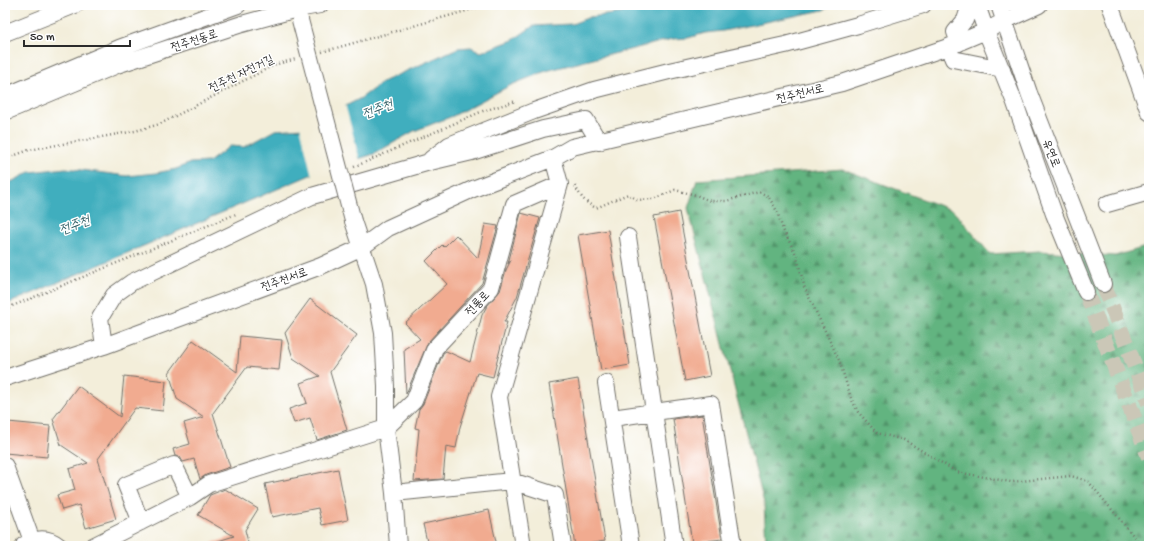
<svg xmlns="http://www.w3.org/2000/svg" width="1154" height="551" font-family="'Gochi Hand','Poor Story',sans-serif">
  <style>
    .forest { fill: url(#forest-firs); stroke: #467056 }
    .water { fill: #40aebe; stroke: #366c74 }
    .pier { fill: #f3eeda }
    .building { fill: #f1ab90 }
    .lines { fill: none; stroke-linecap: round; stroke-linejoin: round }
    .minor-tunnel { stroke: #cbc7b7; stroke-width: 16; stroke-dasharray: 16 8; stroke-linecap: butt }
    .minor-casing { stroke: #716f68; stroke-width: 18 }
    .path { stroke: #716f68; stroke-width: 2.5; stroke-dasharray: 1 3; stroke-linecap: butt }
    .minor { stroke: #fff; stroke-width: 16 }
    .minor-bridge-casing { stroke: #716f68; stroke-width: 18; stroke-linecap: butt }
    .minor-bridge { stroke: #fff; stroke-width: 16 }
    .labels { text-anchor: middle; stroke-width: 3; stroke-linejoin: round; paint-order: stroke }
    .street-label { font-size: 12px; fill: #2b2b2b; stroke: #fff }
    .water-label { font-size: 13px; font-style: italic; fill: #335f66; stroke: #fff }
  </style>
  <defs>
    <pattern id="forest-firs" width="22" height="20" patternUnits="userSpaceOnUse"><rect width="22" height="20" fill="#62b480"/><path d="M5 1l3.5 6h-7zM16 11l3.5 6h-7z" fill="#519369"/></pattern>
  </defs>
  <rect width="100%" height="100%" fill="#fff"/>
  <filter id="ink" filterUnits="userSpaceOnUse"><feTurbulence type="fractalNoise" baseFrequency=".025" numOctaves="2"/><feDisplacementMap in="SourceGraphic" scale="8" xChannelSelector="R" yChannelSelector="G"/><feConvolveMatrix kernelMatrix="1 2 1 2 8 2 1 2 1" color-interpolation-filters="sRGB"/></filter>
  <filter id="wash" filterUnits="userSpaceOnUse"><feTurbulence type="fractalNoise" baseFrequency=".012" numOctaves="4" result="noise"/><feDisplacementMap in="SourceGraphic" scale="16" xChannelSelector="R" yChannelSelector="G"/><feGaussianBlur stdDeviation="0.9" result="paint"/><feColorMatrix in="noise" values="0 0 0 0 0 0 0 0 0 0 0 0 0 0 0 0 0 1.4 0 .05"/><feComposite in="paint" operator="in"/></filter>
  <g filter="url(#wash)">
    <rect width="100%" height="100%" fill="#f3eeda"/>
    <path class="forest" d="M 843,169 L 954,211 L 990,254 L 1040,251 L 1115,256 L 1149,246 L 1149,546 L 766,546 L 764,503 L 688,208 L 697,180 Z"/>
    <path class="water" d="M 655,5 L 833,5 L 823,10 L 785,18 L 723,31 L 705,33 L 688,38 L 672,39 L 546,71 L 511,85 L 453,116 L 414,131 L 374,154 L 315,173 L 5,305 L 5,185 L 30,172 L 66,168 L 127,176 L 156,173 L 176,169 L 190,163 L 209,162 L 230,146 L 244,147 L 275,130 L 303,128 L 361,98 L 384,81 L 458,48 L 471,47 L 481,52 L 513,40 L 533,26 L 572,24 L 590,17 L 622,13 L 631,8 L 642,8 Z"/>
    <path class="pier" d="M 345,104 L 360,161 L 312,176 L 300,126 Z"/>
    <g id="blocks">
      <path class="building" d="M 679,212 L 710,376 L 685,381 L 654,217 Z
        M 521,213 L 540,218 L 517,297 L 504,322 L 507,322 L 493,377 L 477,373 L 460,427 L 456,448 L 446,446 L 443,479 L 414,481 L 419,429 L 415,428 L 419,409 L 423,404 L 443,353 L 446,351 L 470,362 L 482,315 L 487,306 L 500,291 L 506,270 L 511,260 L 508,264 Z
        M 485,224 L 498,226 L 482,283 L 428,342 L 406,394 L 404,349 L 420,339 L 405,323 L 447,284 L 426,261 L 442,245 L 444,247 L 456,235 L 478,258 Z
        M 608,230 L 630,365 L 601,370 L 578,235 Z
        M 310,299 L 357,335 L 330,372 L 347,430 L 317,440 L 310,418 L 294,423 L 289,409 L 307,403 L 300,383 L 320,376 L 293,358 L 285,333 Z
        M 240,336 L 282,340 L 279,370 L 247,367 L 213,413 L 230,467 L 206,475 L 200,479 L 194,459 L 183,462 L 180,457 L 175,456 L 173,449 L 190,444 L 184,423 L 204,417 L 177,399 L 169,373 L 193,340 L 237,372 Z
        M 124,376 L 166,381 L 163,411 L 135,408 L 98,459 L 116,519 L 86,528 L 79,505 L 62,510 L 57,495 L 75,490 L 69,469 L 88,463 L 61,445 L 53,419 L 78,386 L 120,417 Z
        M 578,379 L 605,541 L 575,546 L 549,384 Z
        M 702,415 L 722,539 L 692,543 L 673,419 Z
        M 8,422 L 50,426 L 47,457 L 5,453 Z
        M 338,469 L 348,520 L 322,525 L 318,508 L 272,517 L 265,484 Z
        M 225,489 L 258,509 L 245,530 L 249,546 L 212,546 L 212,543 L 234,536 L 198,515 L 210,495 Z
        M 489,510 L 497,546 L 428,546 L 423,524 Z"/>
    </g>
  </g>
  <g filter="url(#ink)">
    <use href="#blocks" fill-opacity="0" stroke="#716f68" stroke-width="1"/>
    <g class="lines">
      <path class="minor-tunnel" d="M 1103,284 L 1149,403
        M 1086,292 L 1149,457"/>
      <defs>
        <path id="minor" d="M 977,5 L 986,31 L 1015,103 L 1054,214 L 1086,292
          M 999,5 L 1029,93 L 1103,284
          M 1110,5 L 1149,112
          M 5,33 L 75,5
          M 959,43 L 955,32 L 965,20 L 970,5
          M 948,47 L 953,59 L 1002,69
          M 5,96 L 119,48 L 238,5
          M 5,112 L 117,65 L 242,24 L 297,9 L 320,5
          M 431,159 L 449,145 L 534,111 L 594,90 L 669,71 L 785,45 L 858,25 L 923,5
          M 1107,204 L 1149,192
          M 353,221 L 374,284 L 383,333 L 386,386 L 386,428 L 394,493 L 398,546
          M 628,237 L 674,546
          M 104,346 L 100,318 L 114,295 L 132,282 L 312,196 L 426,163 L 472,152 L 543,129 L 586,120 L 599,142
          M 5,378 L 104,346 L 321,266 L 362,247 L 388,228 L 473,189 L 553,158 L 572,147 L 842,83 L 948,47 L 986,31 L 1004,21 L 1039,5
          M 606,383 L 631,546
          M 612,418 L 711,404 L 733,546
          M 5,466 L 32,541
          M 394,493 L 512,481 L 555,495 L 563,546
          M 190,497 L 209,484 L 386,428 L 414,401 L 435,348 L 491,288 L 514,204 L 560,184
          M 24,545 C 36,538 48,537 59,546
          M 93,546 L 190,497 L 174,465 L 126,485 L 141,522
          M 523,546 L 499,397 L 560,184 L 553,158"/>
      </defs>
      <use href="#minor" class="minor-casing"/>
      <path class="path" d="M 322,52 L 487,5
        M 5,159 L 29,150 L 135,131 L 160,124 L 274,65 L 296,59
        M 354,167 L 483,111 L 516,101
        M 575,186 C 581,197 584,202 596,208 L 628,194 L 637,200 L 654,199 L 675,190 L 696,195 L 710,201 L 726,201 L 759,192 L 768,196 L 777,211 L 783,230 L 796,254 L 805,289 L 839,360 L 851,398 L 858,412 L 877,433 L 904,440 L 957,472 L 1011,482 L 1071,476 L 1088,481 L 1142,546
        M 5,309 L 236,214"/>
      <use href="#minor" class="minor"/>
      <defs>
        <path id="minor-bridge" d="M 300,20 L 353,221"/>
      </defs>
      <use href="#minor-bridge" class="minor-bridge-casing"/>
      <use href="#minor-bridge" class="minor-bridge"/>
    </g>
  </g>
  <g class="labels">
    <g class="street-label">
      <text transform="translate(194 40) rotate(-18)" y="4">전주천동로</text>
      <text transform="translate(241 73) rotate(-26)" y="4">전주천 자전거길</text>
      <text transform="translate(800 93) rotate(-14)" y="4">전주천서로</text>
      <text transform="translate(1052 153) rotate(69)" y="4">유연로</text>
      <text transform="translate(284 279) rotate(-20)" y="4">전주천서로</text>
      <text transform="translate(477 303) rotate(-47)" y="4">전룡로</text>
    </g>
    <g class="water-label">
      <text transform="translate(377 108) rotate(-21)" y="5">전주천</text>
      <text transform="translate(74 224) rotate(-21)" y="5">전주천</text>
    </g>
  </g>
  <rect width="1154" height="551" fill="none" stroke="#fff" stroke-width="20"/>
  <path d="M24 40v6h106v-6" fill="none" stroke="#2b2b2b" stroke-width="2"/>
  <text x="30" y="40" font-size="12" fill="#2b2b2b" stroke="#ffffff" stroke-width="3" paint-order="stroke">50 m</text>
</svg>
